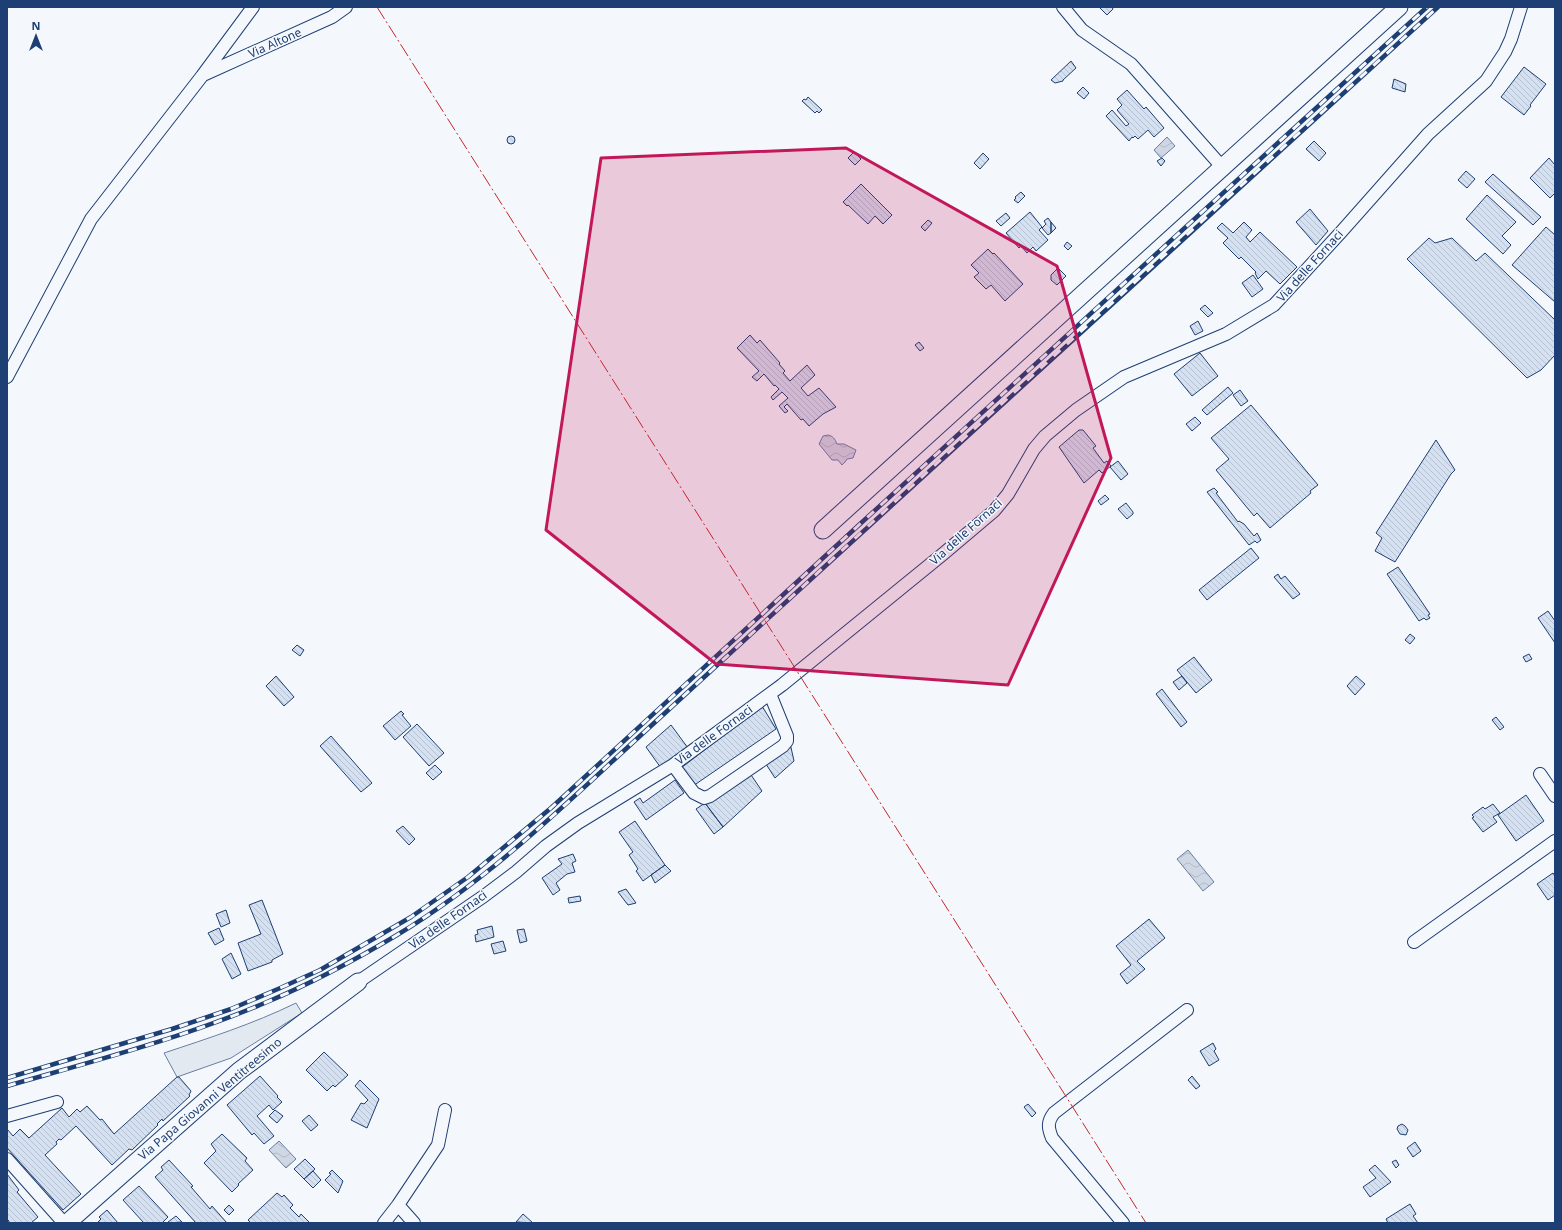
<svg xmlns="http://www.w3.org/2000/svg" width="1562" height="1230" font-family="'Noto Sans',sans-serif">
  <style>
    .green { fill: #e3e9f0; stroke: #687fa3 }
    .water { fill: url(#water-waves); stroke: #687fa3 }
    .building { fill: url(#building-back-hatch); stroke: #1d3f73 }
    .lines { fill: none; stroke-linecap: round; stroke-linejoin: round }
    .street-casing { stroke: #1d3f73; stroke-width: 14 }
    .secondary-casing { stroke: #1d3f73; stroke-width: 19 }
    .street { stroke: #f4f7fb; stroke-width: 12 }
    .secondary { stroke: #f4f7fb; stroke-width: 17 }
    .rail-casing { stroke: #1d3f73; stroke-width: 4.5 }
    .rail { stroke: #f4f7fb; stroke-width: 3; stroke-dasharray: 9; stroke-linecap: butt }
    .power { stroke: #c62828; stroke-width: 1; stroke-dasharray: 14 3 2 3; stroke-linecap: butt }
    .marked { fill: #c2185b; fill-opacity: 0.2; stroke: #c2185b; stroke-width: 3; stroke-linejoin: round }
    .labels { text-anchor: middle; stroke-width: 3; stroke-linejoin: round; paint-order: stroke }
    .street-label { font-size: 12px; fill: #1d3f73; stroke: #f4f7fb }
  </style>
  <defs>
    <pattern id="water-waves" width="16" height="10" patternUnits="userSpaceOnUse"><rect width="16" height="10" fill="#cfd7e4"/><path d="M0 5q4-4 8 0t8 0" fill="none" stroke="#b1bac7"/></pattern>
    <pattern id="building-back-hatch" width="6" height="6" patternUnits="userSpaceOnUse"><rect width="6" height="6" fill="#d5e0f0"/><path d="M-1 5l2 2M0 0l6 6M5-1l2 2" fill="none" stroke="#b6c1d1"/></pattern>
  </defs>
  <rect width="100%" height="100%" fill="#f4f7fb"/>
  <path class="green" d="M 296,1003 L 302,1013 L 231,1058 L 177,1077 L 164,1053 C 209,1038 253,1024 296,1003 Z"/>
  <path class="water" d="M 1167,137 L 1175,146 L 1161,158 L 1154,150 Z
    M 828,435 C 833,436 835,439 837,444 L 844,444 L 856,450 L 853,458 L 847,459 L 845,462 L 842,465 L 838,460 L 832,460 L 819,444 L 823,436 Z
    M 1188,850 L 1214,882 L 1203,891 L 1177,859 Z
    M 279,1141 L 296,1159 L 286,1168 L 269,1150 Z"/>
  <path class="building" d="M 1099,7 L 1112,7 L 1113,9 L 1107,15 Z
    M 1071,61 L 1076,68 L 1063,80 L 1063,81 L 1055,83 L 1051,80 Z
    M 1524,67 L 1546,84 L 1530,105 L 1531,106 L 1524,115 L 1501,97 Z
    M 1394,79 L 1406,84 L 1405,92 L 1392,88 Z
    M 1083,87 L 1089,93 L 1084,99 L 1077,93 Z
    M 1127,90 L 1144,109 L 1146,107 L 1164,128 L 1154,137 L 1148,130 L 1138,139 L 1135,136 L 1133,138 L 1132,137 L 1129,141 L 1106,116 L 1112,110 L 1126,126 L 1129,124 L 1117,110 L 1122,105 L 1117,99 Z
    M 808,97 L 822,110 L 819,113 L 817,111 L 815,113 L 802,101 L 804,99 L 806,100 Z
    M507 140a4 4 0 1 1 8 0a4 4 0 1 1-8 0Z
    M 1314,141 L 1326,153 L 1319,161 L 1306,149 Z
    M 854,152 L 861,159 L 855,165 L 848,158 Z
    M 983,153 L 989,159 L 980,169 L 974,163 Z
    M 1162,158 L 1165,161 L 1161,166 L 1157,161 Z
    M 1549,158 L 1555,165 L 1555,193 L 1550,198 L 1530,178 Z
    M 1466,171 L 1475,179 L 1467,188 L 1458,180 Z
    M 1493,174 L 1541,217 L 1533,225 L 1485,182 Z
    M 861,184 L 892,215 L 883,224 L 875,216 L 868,224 L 848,205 L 847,206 L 843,202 Z
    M 1021,192 L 1025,196 L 1018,203 L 1014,200 L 1016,198 L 1015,197 Z
    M 1487,195 L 1516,222 L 1502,236 L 1511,245 L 1503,254 L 1466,219 Z
    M 1310,209 L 1328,231 L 1316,245 L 1296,222 Z
    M 1030,212 L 1042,227 L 1039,230 L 1048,240 L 1036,251 L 1033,247 L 1027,253 L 1021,246 L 1019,248 L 1006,233 Z
    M 1006,213 L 1010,218 L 1001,226 L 996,221 Z
    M 1048,218 L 1051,222 L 1051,233 L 1048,235 L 1042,228 L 1046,224 L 1044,221 Z
    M 928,220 L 932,223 L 925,231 L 921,227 Z
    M 1051,222 L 1056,228 L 1051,233 Z
    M 1244,222 L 1252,230 L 1246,237 L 1250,242 L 1260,232 L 1297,267 L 1280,284 L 1266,271 L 1258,279 L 1255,273 L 1256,272 L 1241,257 L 1239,259 L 1223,243 L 1228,238 L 1217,228 L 1222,223 L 1233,233 Z
    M 1546,227 L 1555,235 L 1555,302 L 1512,265 Z
    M 1429,238 L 1435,243 L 1452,238 L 1476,261 L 1485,253 L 1555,320 L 1555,355 L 1541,370 L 1527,378 L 1407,259 Z
    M 1067,242 L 1072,246 L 1068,250 L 1064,246 Z
    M 988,249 L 993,254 L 994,253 L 1023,284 L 1005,301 L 991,285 L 986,289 L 974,277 L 979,273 L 971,265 Z
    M 1058,268 L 1066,276 L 1057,285 L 1051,280 L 1051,275 Z
    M 1253,275 L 1263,289 L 1252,297 L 1242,283 Z
    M 1205,305 L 1213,313 L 1208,317 L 1200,309 Z
    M 1198,321 L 1203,331 L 1195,335 L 1190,326 Z
    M 750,335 L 757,343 L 760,340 L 780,363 L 779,364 L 785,371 L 783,373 L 790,381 L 807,365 L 815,375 L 801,388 L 808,396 L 819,388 L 836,407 L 823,414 L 809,426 L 803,419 L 801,420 L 787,404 L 784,407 L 788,411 L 785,413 L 779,406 L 788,398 L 782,392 L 773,400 L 771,397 L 779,389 L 775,385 L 774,386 L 764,374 L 757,381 L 752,377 L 759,371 L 737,348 Z
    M 919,342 L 924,348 L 920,351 L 915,345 Z
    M 1200,353 L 1218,376 L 1192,396 L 1174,374 Z
    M 1228,387 L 1233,393 L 1207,415 L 1202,410 Z
    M 1240,390 L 1248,401 L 1241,406 L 1233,395 Z
    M 1251,405 L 1318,485 L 1310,491 L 1311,493 L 1270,528 L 1257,513 L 1254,516 L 1216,470 L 1229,459 L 1211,438 Z
    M 1195,417 L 1201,423 L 1192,431 L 1186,424 Z
    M 1079,430 L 1083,430 L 1096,446 L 1093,448 L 1104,463 L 1107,461 L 1111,466 L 1102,473 L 1099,470 L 1084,483 L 1059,447 Z
    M 1436,440 L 1455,470 L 1451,474 L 1395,562 L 1375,551 L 1382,538 L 1376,533 Z
    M 1118,461 L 1128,474 L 1121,480 L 1110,467 Z
    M 1214,488 L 1218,492 L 1216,493 L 1238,522 L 1239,521 L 1244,524 L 1254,536 L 1257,533 L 1261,540 L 1257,543 L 1255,541 L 1249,545 L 1207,492 Z
    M 1105,495 L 1109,499 L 1101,505 L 1098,501 Z
    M 1126,503 L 1133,512 L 1133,514 L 1127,519 L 1118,509 Z
    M 1251,548 L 1259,558 L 1207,600 L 1199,590 Z
    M 1398,567 L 1430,614 L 1428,615 L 1430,618 L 1426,620 L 1424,618 L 1419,621 L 1387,574 Z
    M 1278,574 L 1281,579 L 1285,576 L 1300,594 L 1293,599 L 1274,577 Z
    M 1548,611 L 1555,621 L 1555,643 L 1538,618 Z
    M 1410,634 L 1415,638 L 1410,644 L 1405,640 Z
    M 297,645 L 304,650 L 300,656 L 292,650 Z
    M 1529,654 L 1532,659 L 1526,662 L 1523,657 Z
    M 1194,657 L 1212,680 L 1196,693 L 1177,670 Z
    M 276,676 L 294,697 L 284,706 L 266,686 Z
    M 1182,676 L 1187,683 L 1179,690 L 1173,682 Z
    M 1356,676 L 1365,684 L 1355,695 L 1347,686 Z
    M 1162,689 L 1187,722 L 1181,727 L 1156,694 Z
    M 762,706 L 776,729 L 693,786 L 681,768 Z
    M 401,711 L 404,714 L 402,715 L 411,726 L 395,740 L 383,726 Z
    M 1496,717 L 1504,727 L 1500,730 L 1492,720 Z
    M 417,724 L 444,753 L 429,766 L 403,737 Z
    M 671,725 L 688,748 L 661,768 L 646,747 Z
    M 331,736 L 372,783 L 361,792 L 320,746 Z
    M 790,743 L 794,761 L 775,778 L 764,761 Z
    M 435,765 L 442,772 L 433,780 L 426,773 Z
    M 749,772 L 762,791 L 723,827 L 705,803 Z
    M 675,780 L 684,793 L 646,820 L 634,802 L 640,798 L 643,803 Z
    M 1526,795 L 1544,821 L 1516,841 L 1498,815 Z
    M 705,803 L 723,827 L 714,834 L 696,809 Z
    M 1493,804 L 1500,813 L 1493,817 L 1497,822 L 1483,832 L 1472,818 L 1474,817 L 1472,815 L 1483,807 L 1485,809 Z
    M 635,821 L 665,865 L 643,881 L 636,871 L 638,869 L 629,855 L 633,852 L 619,832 Z
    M 403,826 L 415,839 L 409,845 L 396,831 Z
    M 573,854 L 576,861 L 572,863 L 575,872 L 567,874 L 556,883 L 560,890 L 553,895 L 542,878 L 562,864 L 558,859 Z
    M 665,865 L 671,871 L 655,883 L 651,875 Z
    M 1553,873 L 1555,876 L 1555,895 L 1548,900 L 1537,884 Z
    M 626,889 L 636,903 L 628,905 L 618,892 Z
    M 580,896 L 581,901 L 569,903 L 568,898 Z
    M 262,900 L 283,954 L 272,960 L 272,962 L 248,971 L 238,943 L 261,934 L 249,905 Z
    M 226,910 L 230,923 L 221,927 L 216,914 Z
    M 1149,919 L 1165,938 L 1137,961 L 1145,969 L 1127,984 L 1120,974 L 1131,965 L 1116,946 Z
    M 492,926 L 494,937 L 476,942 L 475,935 L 478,934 L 477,930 Z
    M 219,928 L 224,940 L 215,945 L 208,933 Z
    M 524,929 L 527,941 L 520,943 L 517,930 Z
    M 503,941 L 506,951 L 494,954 L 491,944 Z
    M 231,953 L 241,974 L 232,979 L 222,959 Z
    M 1213,1043 L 1216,1049 L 1214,1051 L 1219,1060 L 1209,1066 L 1200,1051 Z
    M 324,1052 L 348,1075 L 335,1087 L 333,1085 L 327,1091 L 306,1070 Z
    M 260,1076 L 278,1096 L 277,1097 L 282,1102 L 273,1110 L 269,1105 L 257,1116 L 274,1136 L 264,1144 L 254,1133 L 252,1135 L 227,1105 Z
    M 1192,1076 L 1200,1086 L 1196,1089 L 1188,1080 Z
    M 177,1077 L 179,1077 L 191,1091 L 189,1095 L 190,1096 L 163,1121 L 162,1119 L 157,1124 L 158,1125 L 132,1150 L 129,1149 L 112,1165 L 76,1126 L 61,1140 L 59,1139 L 56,1142 L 57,1144 L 45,1155 L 81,1194 L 63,1210 L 7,1148 L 7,1129 L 13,1136 L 20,1129 L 29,1138 L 62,1108 L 69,1117 L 77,1109 L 80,1112 L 87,1106 L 100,1120 L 102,1119 L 114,1134 Z
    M 360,1080 L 379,1099 L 367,1128 L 351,1120 L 361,1103 L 364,1104 L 368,1100 L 355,1086 Z
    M 1028,1104 L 1036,1113 L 1032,1117 L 1024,1107 Z
    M 275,1110 L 283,1116 L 277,1123 L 269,1116 Z
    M 309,1115 L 318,1125 L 311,1131 L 302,1121 Z
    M 1402,1124 L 1405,1126 L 1408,1130 L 1406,1135 L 1400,1134 L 1397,1129 L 1398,1126 Z
    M 222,1134 L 247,1158 L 245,1161 L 253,1170 L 238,1184 L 239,1185 L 232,1192 L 204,1163 L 216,1151 L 211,1144 Z
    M 1415,1142 L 1421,1151 L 1413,1157 L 1407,1148 Z
    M 305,1159 L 315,1169 L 304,1179 L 294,1169 Z
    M 169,1160 L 193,1186 L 191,1187 L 210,1209 L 212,1206 L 227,1223 L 196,1223 L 155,1177 L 163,1170 L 161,1167 Z
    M 1396,1160 L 1399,1165 L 1396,1168 L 1392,1162 Z
    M 1375,1165 L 1391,1182 L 1370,1197 L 1363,1187 L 1376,1178 L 1369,1170 Z
    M 332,1170 L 343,1181 L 338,1193 L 325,1180 L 331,1174 L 329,1173 Z
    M 313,1171 L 321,1180 L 313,1188 L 304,1179 Z
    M 7,1174 L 19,1190 L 17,1192 L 38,1217 L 31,1223 L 8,1223 L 9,1221 L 7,1219 Z
    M 139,1186 L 168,1217 L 162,1223 L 144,1223 L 123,1200 Z
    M 277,1193 L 282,1197 L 284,1195 L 293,1205 L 290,1208 L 299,1217 L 301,1214 L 310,1223 L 251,1223 L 248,1220 Z
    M 1410,1204 L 1416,1214 L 1413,1216 L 1418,1223 L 1388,1223 L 1386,1219 Z
    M 229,1205 L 234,1210 L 229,1215 L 224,1210 Z
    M 107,1210 L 118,1223 L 97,1223 L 101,1219 L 99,1217 Z
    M 523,1214 L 533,1223 L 516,1222 Z
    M 176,1216 L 182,1222 L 169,1223 L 168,1222 Z"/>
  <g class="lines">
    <defs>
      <path id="street" d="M 1063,7 L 1082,30 L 1131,64 L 1223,168
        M 203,75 L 332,17 L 346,7
        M 7,377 L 91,219 L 202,76 L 253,7
        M 673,765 L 694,793 L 704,798 L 710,796 L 783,746 L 787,741 L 787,736 L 770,694
        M 1540,774 L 1555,796
        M 1414,942 L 1555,841
        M 358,982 L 484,896 L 516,872 L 546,846 L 578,823 L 673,765 L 782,685 L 943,554 L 994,511 L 1008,494 L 1034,449 L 1045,436 L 1076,410 L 1124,377 L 1226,334 L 1274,305 L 1342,231 L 1428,134 L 1486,81 L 1505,52 L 1511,39 L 1521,7
        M 7,1116 L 57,1102
        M 7,1159 L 64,1223
        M 398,1205 L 414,1223
        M 384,1223 L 398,1205 L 438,1145 L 445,1110
        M 1123,1223 L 1052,1138 C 1048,1128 1047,1122 1054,1113 L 1187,1010"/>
      <path id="secondary" d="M 823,530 L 1399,7
        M 67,1223 L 239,1071 L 358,982"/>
    </defs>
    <use href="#street" class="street-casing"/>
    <use href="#secondary" class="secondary-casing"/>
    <use href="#street" class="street"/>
    <use href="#secondary" class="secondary"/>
    <defs>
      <path id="rail" d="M 7,1078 L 172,1029 L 231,1009 L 278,989 L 320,970 L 411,917 L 468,877 L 551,808 L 860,524 L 1427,7
        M 7,1086 C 94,1061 183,1038 267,1002 C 312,983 355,960 397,935 C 478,886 547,822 616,758 C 677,702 737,647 798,591 C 1010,395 1224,201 1438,7"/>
    </defs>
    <use href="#rail" class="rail-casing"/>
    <use href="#rail" class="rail"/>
    <path class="power" d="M 377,7 L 1146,1223"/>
  </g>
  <path class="marked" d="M 846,148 L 1057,266 L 1111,458 L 1008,685 L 716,664 L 546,530 L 601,158 Z"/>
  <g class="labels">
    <g class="street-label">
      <text transform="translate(275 43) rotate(-24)" y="4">Via Altone</text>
      <text transform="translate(1310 266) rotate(-48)" y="4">Via delle Fornaci</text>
      <text transform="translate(966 532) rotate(-42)" y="4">Via delle Fornaci</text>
      <text transform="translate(714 735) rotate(-36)" y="4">Via delle Fornaci</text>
      <text transform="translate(448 920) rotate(-35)" y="4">Via delle Fornaci</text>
      <text transform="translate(210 1099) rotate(-40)" y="4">Via Papa Giovanni Ventitreesimo</text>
    </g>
  </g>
  <rect width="1562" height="1230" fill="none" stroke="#1d3f73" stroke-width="16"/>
  <g transform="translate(36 36)" stroke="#f4f7fb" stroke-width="3" paint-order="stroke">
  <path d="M0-3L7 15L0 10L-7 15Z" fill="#1d3f73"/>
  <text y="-6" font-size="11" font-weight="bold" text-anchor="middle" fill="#1d3f73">N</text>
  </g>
</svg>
